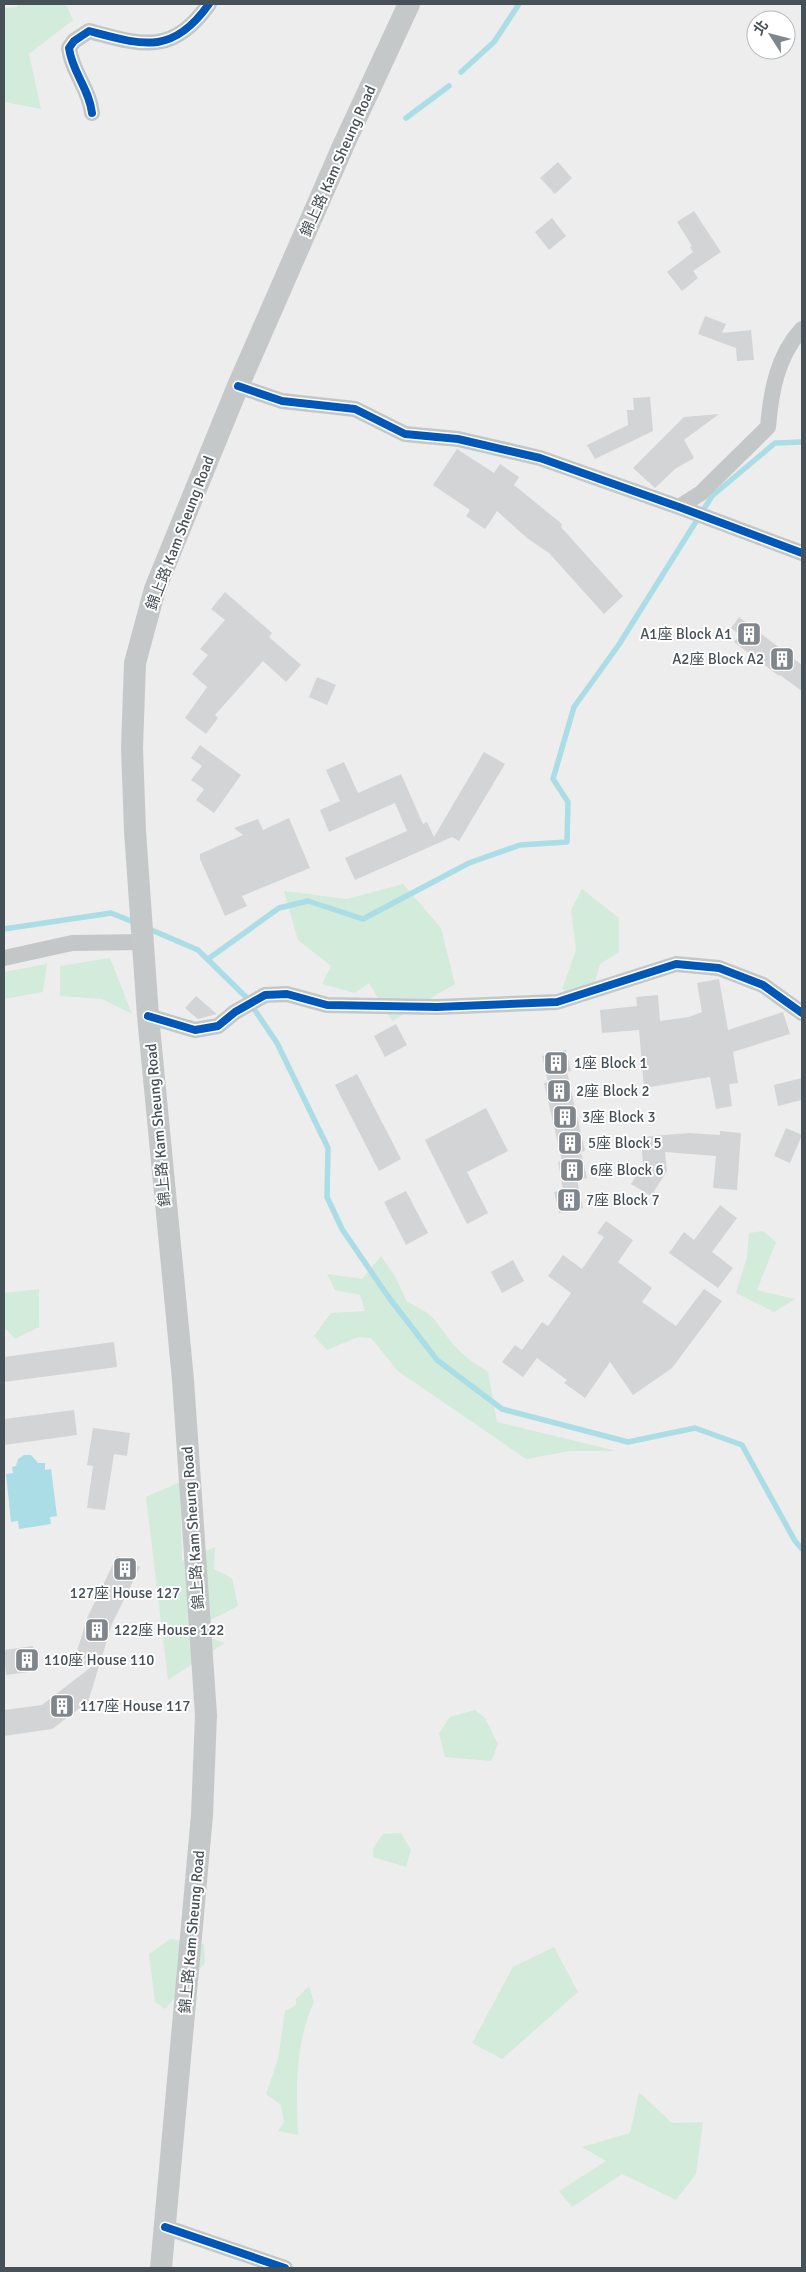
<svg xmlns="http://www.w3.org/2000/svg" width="806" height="2272" font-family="Signika,'Noto Sans TC',sans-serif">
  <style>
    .green { fill: #d3ebda }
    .water { fill: #aadde5 }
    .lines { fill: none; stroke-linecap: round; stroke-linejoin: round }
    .stream { stroke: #aadde5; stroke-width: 5.5 }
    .building { fill: #d3d4d6 }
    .minor { stroke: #c4c7c8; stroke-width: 16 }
    .secondary { stroke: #c5c8c9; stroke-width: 22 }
    .cycleway-casing { stroke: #fff; stroke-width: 11 }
    .cycleway { stroke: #0057b8; stroke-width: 8 }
    .labels { text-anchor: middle; stroke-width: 4; stroke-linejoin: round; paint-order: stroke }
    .street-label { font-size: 15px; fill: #465057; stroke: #fff }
    .poi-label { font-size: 15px; fill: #465057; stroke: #fff; text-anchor: start }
  </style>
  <rect width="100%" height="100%" fill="#ededed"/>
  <path class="green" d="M 17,4 L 66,4 L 73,20 L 29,54 L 41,109 L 4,102 L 4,8 L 17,7 Z
    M 403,884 L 441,928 L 455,984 L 392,1021 L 369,983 L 355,993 L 322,984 L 331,966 L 298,940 L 284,891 L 347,899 Z
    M 582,889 L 619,918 L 619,952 L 600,964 L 590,999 L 562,989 L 576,950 L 571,910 Z
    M 110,958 L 132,1014 L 102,999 L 60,996 L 60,966 Z
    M 47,964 L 43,992 L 4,999 L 4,972 Z
    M 763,1231 L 776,1242 L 757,1290 L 795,1299 L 774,1312 L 736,1293 L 747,1257 L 749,1233 Z
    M 381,1256 L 396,1278 L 407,1302 C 443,1317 438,1332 463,1354 C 470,1361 480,1366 488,1372 L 497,1422 L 617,1451 L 570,1451 L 526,1459 L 398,1371 L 371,1338 L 358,1337 L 327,1350 L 314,1336 L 331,1313 L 365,1311 L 360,1295 L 335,1290 L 327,1274 L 362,1279 Z
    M 39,1289 L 39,1327 L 15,1339 L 4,1327 L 4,1293 Z
    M 180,1482 L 182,1561 L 215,1547 L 214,1569 L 232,1578 L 238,1606 L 189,1631 L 225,1643 L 168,1680 L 146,1497 Z
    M 475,1710 L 485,1718 L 498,1744 L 491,1761 L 445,1757 L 439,1733 L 450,1717 Z
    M 401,1833 L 411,1850 L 406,1867 L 373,1857 L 373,1848 L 383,1834 Z
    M 170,1939 L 204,1944 L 205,1963 L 165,2009 L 155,2002 L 149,1954 Z
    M 554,1947 L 578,1992 L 502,2059 L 472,2043 L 513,1967 Z
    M 309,1986 L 314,2002 C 295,2043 296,2090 298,2135 L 278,2131 L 284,2122 L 281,2105 L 266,2094 L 278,2059 L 285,2011 L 296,2005 L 296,1999 Z
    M 639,2092 L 672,2123 L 703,2122 L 696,2174 L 676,2200 L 622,2174 L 572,2207 L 559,2191 L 606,2161 L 582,2147 L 630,2133 Z"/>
  <path class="water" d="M 24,1455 L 31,1455 L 38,1463 L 45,1463 L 45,1470 L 51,1469 L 57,1516 L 50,1517 L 51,1524 L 19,1529 L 18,1521 L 11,1522 L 6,1474 L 13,1473 L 12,1467 L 16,1466 L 18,1459 Z"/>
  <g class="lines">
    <path class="stream" d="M 461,72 L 494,42 L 519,4
      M 406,118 L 449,86
      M 147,928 L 198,950 L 246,997 L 277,1043 L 328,1148 L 327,1197 L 342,1229 L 387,1295 L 437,1360 L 502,1409 L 628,1442 L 695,1428 L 742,1445 L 795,1541 L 802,1549
      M 4,929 L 111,913 L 136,923
      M 208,959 L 279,908 L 308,901 L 363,919 L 469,863 L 520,845 L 567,842 L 568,802 L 553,779 L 574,707 L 618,646 L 712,496 L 775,443 L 802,442"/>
  </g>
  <path class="building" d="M 558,162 L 572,178 L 555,194 L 540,178 Z
    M 694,211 L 721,252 L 693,271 L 698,278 L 682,291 L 667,272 L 693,252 L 690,247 L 692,246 L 677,222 Z
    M 552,218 L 566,236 L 549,250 L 535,232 Z
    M 705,316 L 726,324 L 722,333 L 751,330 L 754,360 L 737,361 L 736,348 L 698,334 Z
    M 650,397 L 653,431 L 595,459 L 587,445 L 628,425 L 627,410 L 634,410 L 633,398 Z
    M 719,414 L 684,440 L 694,458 L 675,469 L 655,488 L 633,468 L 684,417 Z
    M 457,449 L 494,473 L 500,464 L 519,477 L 514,485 L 562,524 L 561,527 L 623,596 L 604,614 L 549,553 L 527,538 L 497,511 L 485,529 L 466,516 L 470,510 L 433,485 Z
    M 225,592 L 272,633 L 269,637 L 301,665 L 286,682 L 263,661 L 215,715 L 218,718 L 206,734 L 185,718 L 207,687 L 192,674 L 208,655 L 200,649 L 225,620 L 211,609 Z
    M 739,617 L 802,665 L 802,691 L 780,675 L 779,676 L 734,642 L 740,635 L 731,628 Z
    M 317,677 L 336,685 L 327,705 L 309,697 Z
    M 200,745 L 241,775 L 214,813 L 196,800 L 204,789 L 191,780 L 202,766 L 191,758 Z
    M 484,752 L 505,764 L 459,841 L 452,837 L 355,880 L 345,858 L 407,831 L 395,803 L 329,832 L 320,810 L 340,801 L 326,770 L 344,762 L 358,793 L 401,774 L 423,824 L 427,822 L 434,837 Z
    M 289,818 L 310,868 L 242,896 L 247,906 L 225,916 L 200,859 L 200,854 L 243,835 L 234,828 L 258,819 L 263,830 Z
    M 719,979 L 728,1030 L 783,1012 L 790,1034 L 733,1052 L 738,1083 L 729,1084 L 732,1106 L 716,1109 L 710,1077 L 644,1088 L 639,1030 L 602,1033 L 600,1010 L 637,1006 L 636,997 L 658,995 L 660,1021 L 689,1017 L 702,1012 L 697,983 Z
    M 196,996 L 217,1014 L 198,1019 L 185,1008 Z
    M 396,1024 L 407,1045 L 385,1057 L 374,1036 Z
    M 566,1050 L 571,1071 L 567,1072 L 585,1151 L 581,1152 L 587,1178 L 577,1180 L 583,1208 L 559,1213 L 554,1192 L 563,1190 L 558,1162 L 562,1161 L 544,1083 L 548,1082 L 542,1056 Z
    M 357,1074 L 401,1159 L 379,1171 L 335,1085 Z
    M 802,1078 L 802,1100 L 778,1106 L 774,1085 Z
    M 486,1108 L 508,1151 L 467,1172 L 488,1213 L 467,1224 L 425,1140 Z
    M 786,1128 L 802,1135 L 790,1163 L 774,1156 Z
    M 720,1131 L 741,1133 L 737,1190 L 713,1188 L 716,1156 L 665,1152 L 667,1171 L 651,1196 L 631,1184 L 643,1165 L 641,1137 L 689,1133 L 720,1135 Z
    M 406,1191 L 428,1233 L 406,1245 L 384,1202 Z
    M 720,1205 L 737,1218 L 712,1252 L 733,1268 L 718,1288 L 669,1253 L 684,1232 L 694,1240 Z
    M 606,1221 L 633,1240 L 618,1262 L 652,1288 L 642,1302 L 676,1326 L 704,1289 L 722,1301 L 672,1368 L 633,1395 L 610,1362 L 585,1398 L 564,1383 L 567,1380 L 537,1358 L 523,1377 L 502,1362 L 515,1345 L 522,1350 L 542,1322 L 548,1326 L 571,1293 L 548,1276 L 563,1255 L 582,1269 L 604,1237 L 597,1233 Z
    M 513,1260 L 524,1281 L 502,1293 L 491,1272 Z
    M 114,1342 L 117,1367 L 4,1382 L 4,1357 Z
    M 74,1410 L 77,1435 L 4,1445 L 4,1419 Z
    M 93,1428 L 130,1433 L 127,1456 L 114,1454 L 105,1510 L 87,1508 L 93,1466 L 87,1465 Z
    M 117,1556 L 140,1567 L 112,1624 L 88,1702 L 52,1729 L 4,1736 L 4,1710 L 42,1705 L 95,1664 L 72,1667 L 88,1616 Z
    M 33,1646 L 36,1671 L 6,1675 L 4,1650 Z"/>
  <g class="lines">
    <path class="minor" d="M 92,113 C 89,88 72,72 69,48 L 74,41 L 89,31 C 142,45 172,56 209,4
      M 238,386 L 282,401 L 355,409 L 405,434 L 458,439 L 540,458 L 679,507 L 802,553
      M 679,507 L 701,493 L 768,427 C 771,392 777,356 802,329
      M 4,958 L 72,943 L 143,942
      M 148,1016 L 195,1030 L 218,1026 L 235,1012 L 265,995 L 287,994 L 327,1005 L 437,1007 L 557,1002 L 676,964 L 719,968 L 763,985 L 802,1013
      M 165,2227 L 285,2268"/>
    <path class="secondary" d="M 161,2268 L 202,1815 L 206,1715 L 183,1380 L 148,1016 L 135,831 L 132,748 L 135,663 L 155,589 L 238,386 L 344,144 L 409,4"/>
    <defs>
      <path id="cycleway" d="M 92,113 C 89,88 72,72 69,48 L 74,41 L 89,31 C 142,45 172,56 209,4
        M 238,386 L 282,401 L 355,409 L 405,434 L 458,439 L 540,458 L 679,507 L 802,553
        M 148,1016 L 195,1030 L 218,1026 L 235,1012 L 265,995 L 287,994 L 327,1005 L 437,1007 L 557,1002 L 676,964 L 719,968 L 763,985 L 802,1013
        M 165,2227 L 285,2268"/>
    </defs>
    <use href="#cycleway" class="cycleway-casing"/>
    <use href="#cycleway" class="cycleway"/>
  </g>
  <defs>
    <symbol id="building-square" viewBox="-11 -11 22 22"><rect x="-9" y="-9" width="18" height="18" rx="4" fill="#80878c" stroke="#fff"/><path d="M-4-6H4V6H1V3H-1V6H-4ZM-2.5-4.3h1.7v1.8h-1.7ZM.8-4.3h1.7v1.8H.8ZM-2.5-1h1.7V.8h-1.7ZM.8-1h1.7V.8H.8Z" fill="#fff"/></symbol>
  </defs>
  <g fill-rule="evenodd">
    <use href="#building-square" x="735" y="620" width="28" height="28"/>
    <use href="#building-square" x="768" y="645" width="28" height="28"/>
    <use href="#building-square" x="542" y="1049" width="28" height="28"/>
    <use href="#building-square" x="545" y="1077" width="28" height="28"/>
    <use href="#building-square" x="551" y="1103" width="28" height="28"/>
    <use href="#building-square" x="556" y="1129" width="28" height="28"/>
    <use href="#building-square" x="558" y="1156" width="28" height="28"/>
    <use href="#building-square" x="555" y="1186" width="28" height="28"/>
    <use href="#building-square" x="111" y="1555" width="28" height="28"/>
    <use href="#building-square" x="83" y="1616" width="28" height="28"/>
    <use href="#building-square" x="13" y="1646" width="28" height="28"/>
    <use href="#building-square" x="48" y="1692" width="28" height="28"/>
  </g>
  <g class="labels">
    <g class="street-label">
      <text transform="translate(338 161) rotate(-66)" y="5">錦上路 Kam Sheung Road</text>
      <text transform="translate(180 533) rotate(-69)" y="5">錦上路 Kam Sheung Road</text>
      <text transform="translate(158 1125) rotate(-95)" y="5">錦上路 Kam Sheung Road</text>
      <text transform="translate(193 1528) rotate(-94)" y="5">錦上路 Kam Sheung Road</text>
      <text transform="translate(192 1932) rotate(-85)" y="5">錦上路 Kam Sheung Road</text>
    </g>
    <g class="poi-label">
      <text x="732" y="639" text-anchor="end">A1座 Block A1</text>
      <text x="764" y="664" text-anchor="end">A2座 Block A2</text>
      <text x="574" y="1068">1座 Block 1</text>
      <text x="576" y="1096">2座 Block 2</text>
      <text x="582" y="1122">3座 Block 3</text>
      <text x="588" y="1148">5座 Block 5</text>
      <text x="590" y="1175">6座 Block 6</text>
      <text x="586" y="1205">7座 Block 7</text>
      <text x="125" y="1598" text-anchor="middle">127座 House 127</text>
      <text x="114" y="1635">122座 House 122</text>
      <text x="44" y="1665">110座 House 110</text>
      <text x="80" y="1711">117座 House 117</text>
    </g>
  </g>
  <rect width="806" height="2272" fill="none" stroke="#465057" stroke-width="10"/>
  <g transform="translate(771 35) rotate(306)"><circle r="24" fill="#ffffff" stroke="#b5b9bc"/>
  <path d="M0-4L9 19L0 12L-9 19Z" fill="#80878c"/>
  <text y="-8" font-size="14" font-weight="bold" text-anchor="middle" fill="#465057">北</text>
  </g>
</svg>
